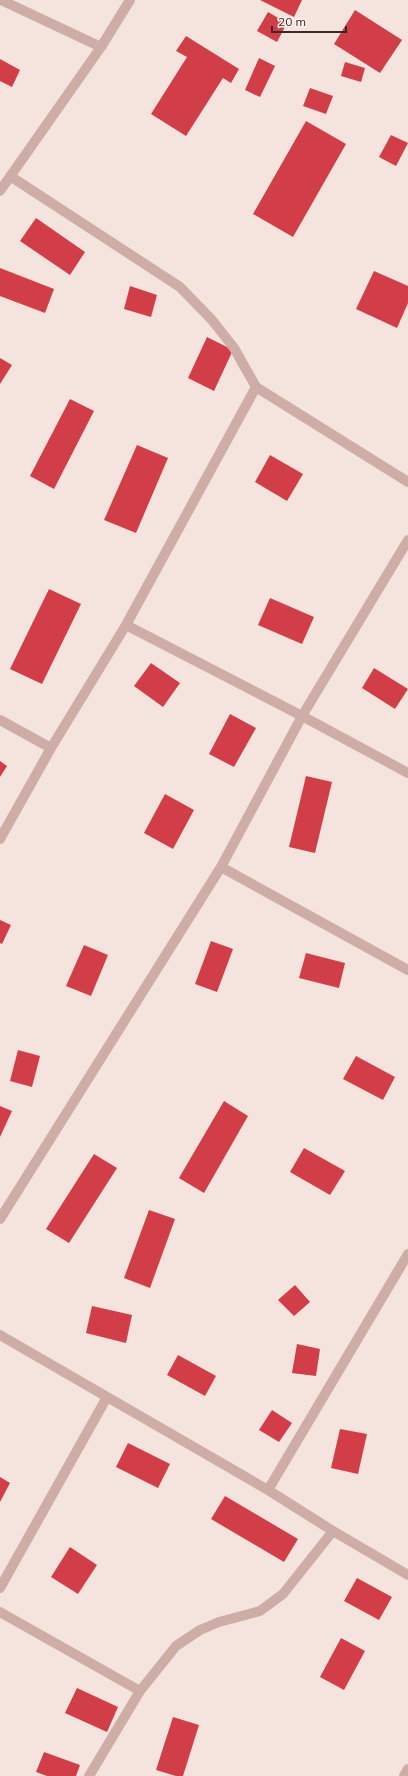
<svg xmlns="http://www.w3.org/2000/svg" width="408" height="1776" font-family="Mulish,sans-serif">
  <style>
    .building { fill: #d23e47 }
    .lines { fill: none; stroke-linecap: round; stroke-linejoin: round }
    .minor { stroke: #cfada7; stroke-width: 10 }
  </style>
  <rect width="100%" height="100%" fill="#f5e3dd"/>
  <path class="building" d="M 260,0 L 302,0 L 294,17 Z
    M 355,10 L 402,40 L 380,73 L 334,44 Z
    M 268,12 L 287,23 L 277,42 L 257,31 Z
    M 186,36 L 239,69 L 231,83 L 223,78 L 186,136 L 151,114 L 187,57 L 176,51 Z
    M 259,58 L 275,66 L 260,97 L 245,90 Z
    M 0,59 L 20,70 L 12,87 L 0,81 Z
    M 345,62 L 365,68 L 361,82 L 341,76 Z
    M 310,88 L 333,96 L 326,114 L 303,106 Z
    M 306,121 L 346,144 L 293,237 L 253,214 Z
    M 391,135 L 408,143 L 396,166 L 379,157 Z
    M 36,218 L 85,252 L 70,275 L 20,241 Z
    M 0,268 L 54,289 L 45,313 L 0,296 Z
    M 374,271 L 408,286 L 408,303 L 397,328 L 356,309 Z
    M 130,286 L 157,295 L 151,317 L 124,309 Z
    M 207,337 L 233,350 L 214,391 L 188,378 Z
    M 0,358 L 12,365 L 0,384 Z
    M 70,399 L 94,411 L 54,489 L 30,476 Z
    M 137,445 L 168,458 L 136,533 L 104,520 Z
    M 270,455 L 303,474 L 287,501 L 255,482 Z
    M 49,589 L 81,604 L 42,684 L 10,669 Z
    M 270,598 L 314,617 L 302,644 L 258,625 Z
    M 151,663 L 180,683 L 163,707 L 134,686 Z
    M 374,668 L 408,689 L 395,709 L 362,688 Z
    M 230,714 L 256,728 L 234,767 L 209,754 Z
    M 0,761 L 7,766 L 0,777 Z
    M 306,776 L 332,782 L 315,853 L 289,847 Z
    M 165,794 L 194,810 L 173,849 L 144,833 Z
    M 0,920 L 11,925 L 2,944 L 0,943 Z
    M 211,941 L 233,949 L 217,992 L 195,984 Z
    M 84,945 L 108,955 L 91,996 L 66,986 Z
    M 306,953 L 345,963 L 339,988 L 299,978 Z
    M 18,1050 L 40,1056 L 32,1087 L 10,1081 Z
    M 356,1056 L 395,1077 L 383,1100 L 343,1079 Z
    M 224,1101 L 248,1116 L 204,1193 L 179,1178 Z
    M 0,1106 L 12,1111 L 0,1137 Z
    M 304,1148 L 345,1171 L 330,1195 L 290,1172 Z
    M 94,1154 L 117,1168 L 69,1243 L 46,1229 Z
    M 149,1210 L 175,1219 L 150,1288 L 124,1278 Z
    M 295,1285 L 310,1302 L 294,1316 L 278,1300 Z
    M 92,1306 L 132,1315 L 126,1343 L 86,1333 Z
    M 297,1344 L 320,1349 L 316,1376 L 292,1373 Z
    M 178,1355 L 216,1376 L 205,1396 L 167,1375 Z
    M 272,1410 L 292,1423 L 279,1442 L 259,1430 Z
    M 340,1429 L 367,1434 L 358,1474 L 331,1468 Z
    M 128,1443 L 170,1464 L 158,1488 L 116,1467 Z
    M 0,1477 L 10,1483 L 0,1502 Z
    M 225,1496 L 298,1539 L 284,1562 L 211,1519 Z
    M 70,1547 L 97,1565 L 78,1594 L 51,1577 Z
    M 357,1578 L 392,1597 L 379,1620 L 344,1601 Z
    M 341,1638 L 365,1651 L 344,1690 L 320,1677 Z
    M 77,1688 L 118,1707 L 107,1732 L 65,1713 Z
    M 173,1717 L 199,1725 L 183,1776 L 176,1776 L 156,1770 Z
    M 44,1752 L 80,1765 L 76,1776 L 47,1776 L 36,1772 Z"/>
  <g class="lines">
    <path class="minor" d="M 1,0 L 101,47 L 130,0
      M 10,176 L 180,287 L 212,320 L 234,348 L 256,387 L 408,482
      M 0,191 L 101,47
      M 126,625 L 302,716 L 408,773
      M 0,720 L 51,748
      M 0,839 L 51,748 L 126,625 L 256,387
      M 221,867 L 408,970
      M 0,1219 L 221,867 L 302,716 L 408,540
      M 0,1335 L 268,1490 L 333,1531 L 408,1575
      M 268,1490 L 408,1254
      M 0,1588 L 107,1397
      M 0,1612 L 140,1691
      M 89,1776 L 140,1691 L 176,1646 L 200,1630 L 219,1622 L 260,1611 L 283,1594 L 333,1531
      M 404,1776 L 408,1769"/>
  </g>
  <path d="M272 26v6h74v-6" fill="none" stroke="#3b2928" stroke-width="2"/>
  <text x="278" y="26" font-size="12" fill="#3b2928" stroke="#fceeea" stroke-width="3" paint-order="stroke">20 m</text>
</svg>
